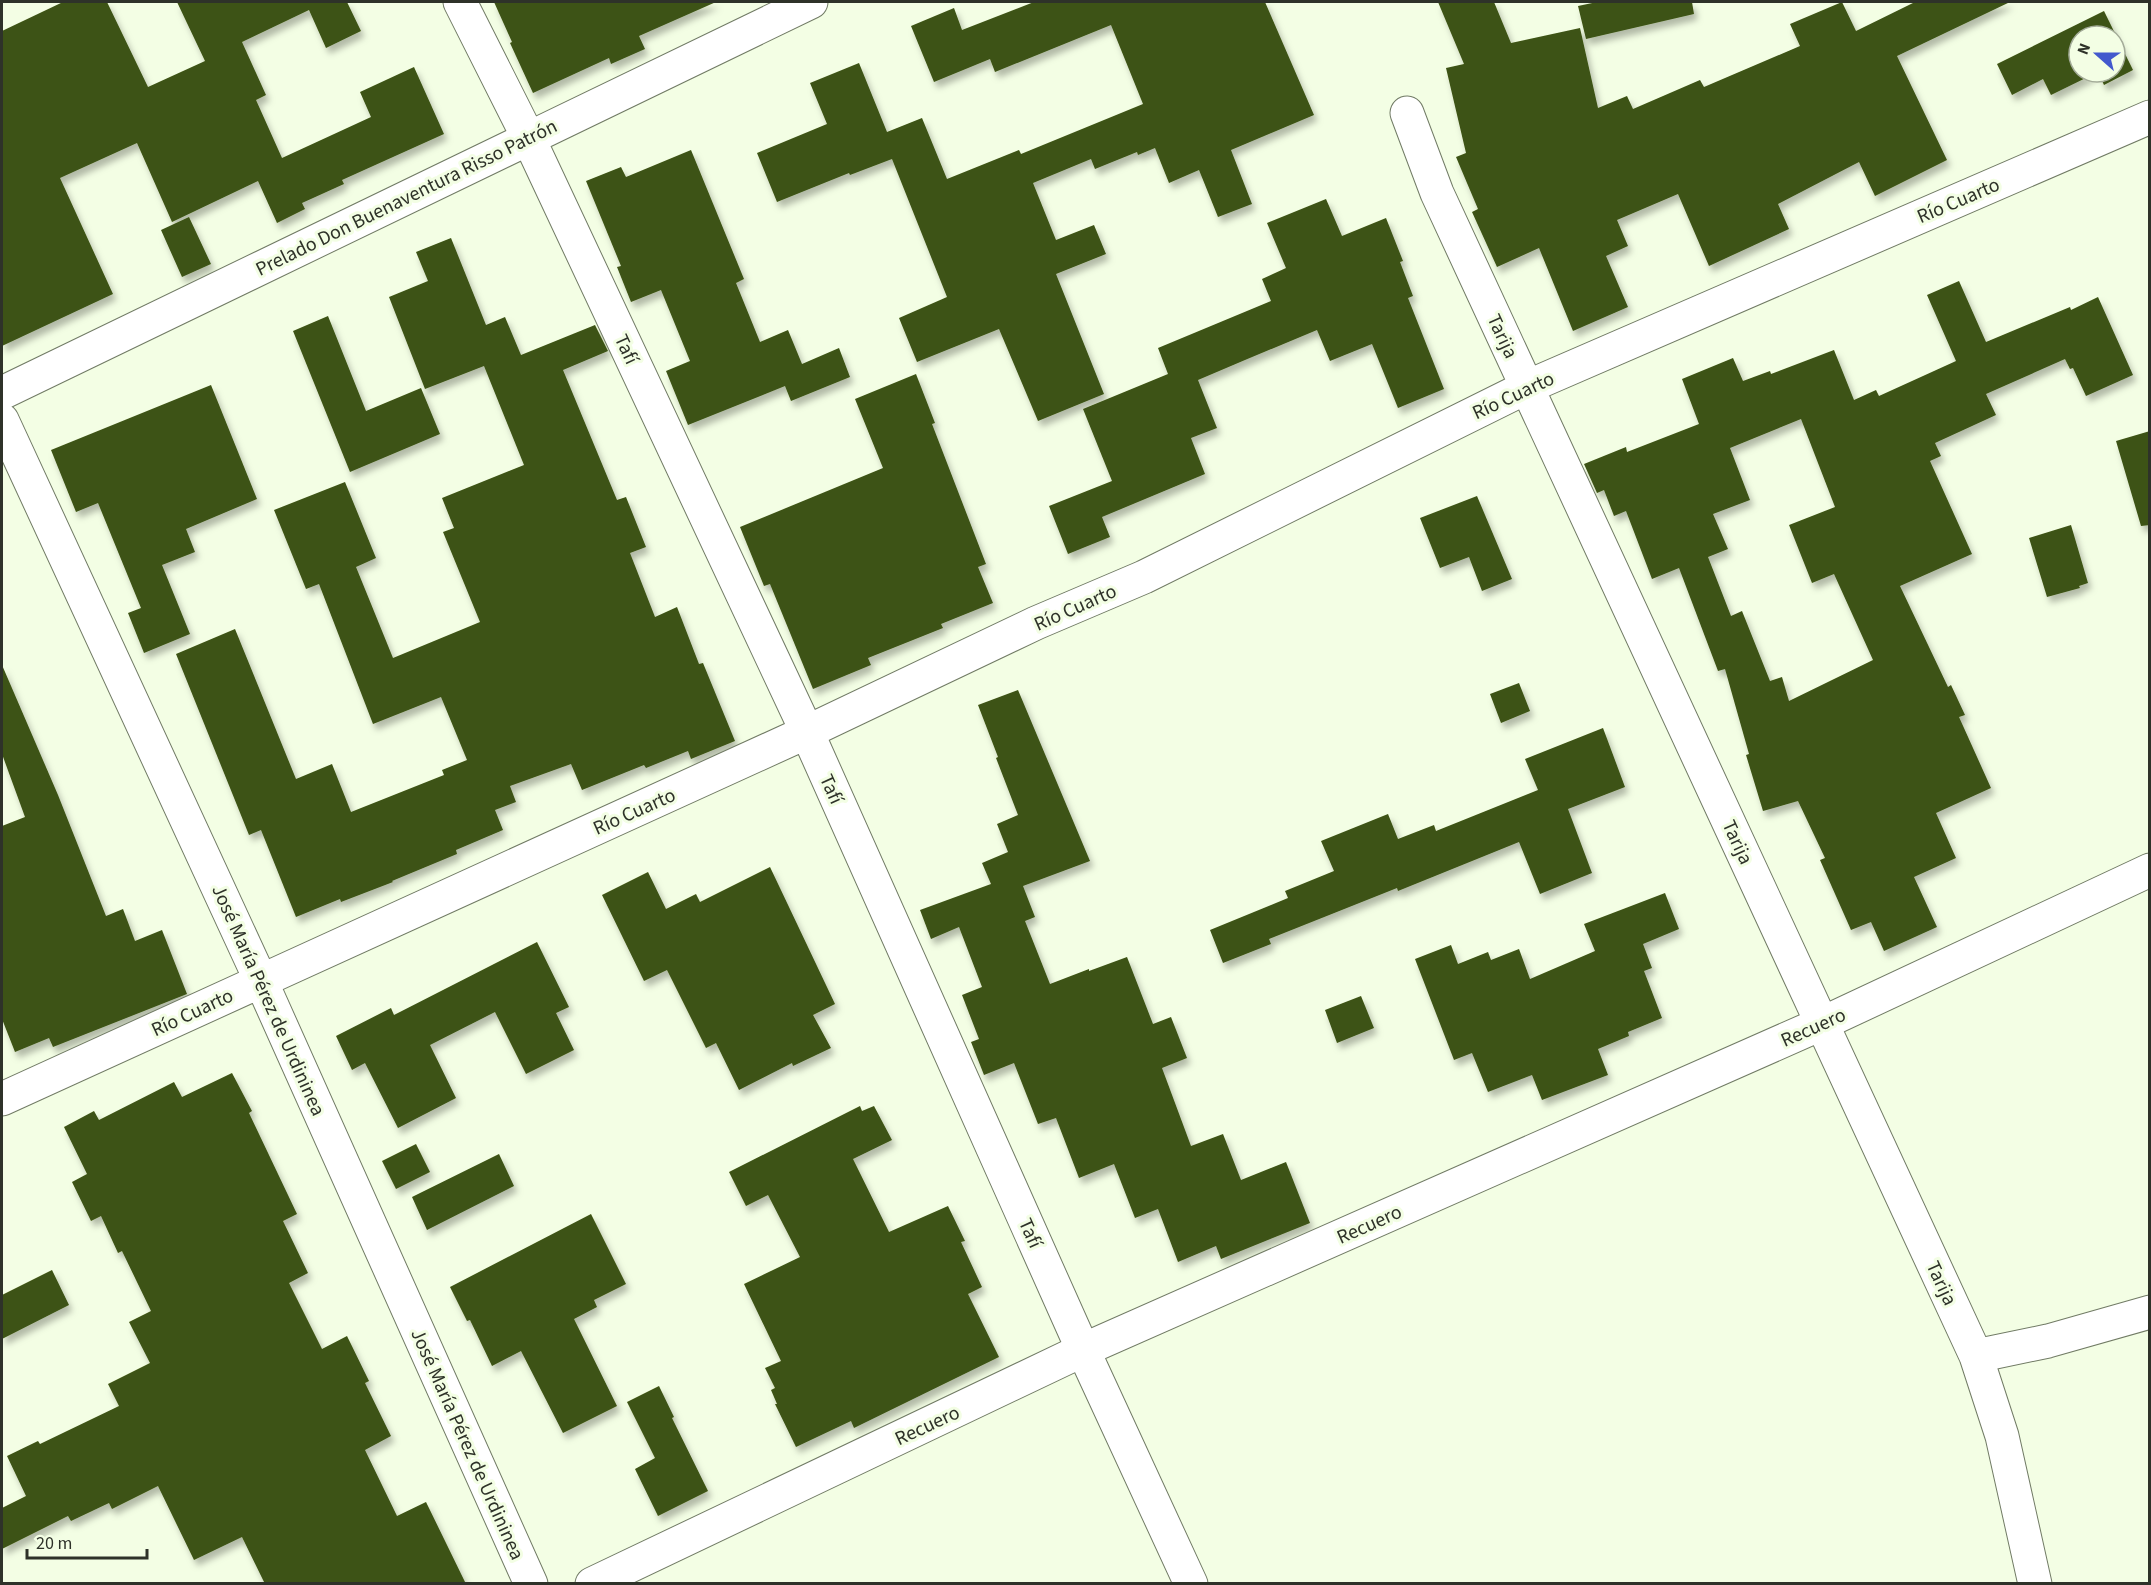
<svg xmlns="http://www.w3.org/2000/svg" width="2151" height="1585" font-family="'Source Sans 3',sans-serif">
  <style>
    .building { fill: #3d5314; fill-rule: evenodd; filter: url(#shadow) }
    .lines { fill: none; stroke-linecap: round; stroke-linejoin: round }
    .street-casing { stroke: #717b65; stroke-width: 35 }
    .street { stroke: #fff; stroke-width: 33 }
    .labels { text-anchor: middle; stroke-width: 6; stroke-linejoin: round; paint-order: stroke }
    .street-label { font-size: 20px; fill: #2e3229; stroke: #f3fee4 }
  </style>
  <defs>
    <filter id="shadow"><feDropShadow dx="3.5" dy="6" stdDeviation="3" flood-color="#0004"/></filter>
  </defs>
  <rect width="100%" height="100%" fill="#f3fee4"/>
  <path class="building" d="M 63,2 L 107,2 L 148,87 L 205,61 L 177,2 L 347,2 L 361,31 L 326,48 L 309,10 L 242,42 L 266,95 L 256,100 L 282,158 L 371,117 L 360,92 L 414,67 L 444,134 L 342,180 L 344,184 L 302,203 L 305,209 L 277,223 L 258,181 L 172,222 L 137,143 L 60,178 L 113,294 L 2,346 L 2,31 Z
    M 494,2 L 716,2 L 639,36 L 645,49 L 611,64 L 609,58 L 533,93 L 510,43 L 512,42 Z
    M 1034,2 L 1265,2 L 1314,115 L 1231,150 L 1252,204 L 1218,217 L 1199,170 L 1169,183 L 1155,148 L 1138,155 L 1137,152 L 1095,169 L 1091,159 L 1033,183 L 1056,240 L 1094,225 L 1106,254 L 1056,274 L 1104,394 L 1038,421 L 999,329 L 917,362 L 899,318 L 947,297 L 892,159 L 850,175 L 849,173 L 777,202 L 757,153 L 827,124 L 810,83 L 859,63 L 887,132 L 922,118 L 947,179 L 1019,150 L 1021,154 L 1143,104 L 1111,25 L 995,72 L 990,59 L 934,82 L 911,26 L 954,8 L 962,30 Z
    M 1438,2 L 1494,2 L 1511,43 L 1580,28 L 1598,108 L 1627,96 L 1633,109 L 1700,80 L 1704,87 L 1800,46 L 1790,24 L 1842,2 L 1856,31 L 1915,2 L 2010,2 L 1897,56 L 1947,160 L 1875,196 L 1859,162 L 1778,204 L 1789,229 L 1709,266 L 1678,194 L 1617,220 L 1628,246 L 1606,256 L 1628,307 L 1573,331 L 1539,248 L 1497,267 L 1472,212 L 1478,209 L 1456,157 L 1466,153 L 1446,68 L 1464,64 Z
    M 1597,2 L 1692,2 L 1694,14 L 1586,39 L 1578,6 Z
    M 2104,11 L 2133,70 L 2104,85 L 2098,72 L 2115,72 L 2115,36 L 2079,36 L 2079,72 L 2098,72 L 2051,95 L 2043,79 L 2012,95 L 1997,64 Z
    M 691,150 L 744,279 L 736,283 L 760,342 L 788,330 L 802,364 L 839,348 L 850,377 L 791,401 L 785,386 L 688,425 L 666,371 L 690,361 L 661,290 L 631,302 L 617,267 L 621,266 L 586,181 L 621,167 L 626,177 Z
    M 1326,199 L 1342,236 L 1386,218 L 1403,261 L 1400,262 L 1413,296 L 1408,298 L 1444,389 L 1398,408 L 1372,344 L 1330,361 L 1317,330 L 1245,360 L 1198,380 L 1217,428 L 1191,438 L 1205,474 L 1102,517 L 1110,537 L 1068,554 L 1049,506 L 1112,481 L 1083,409 L 1168,374 L 1158,348 L 1271,301 L 1262,279 L 1286,268 L 1267,223 Z
    M 189,217 L 211,264 L 182,277 L 161,230 Z
    M 451,238 L 486,325 L 505,317 L 521,355 L 595,325 L 608,351 L 563,370 L 617,500 L 626,497 L 646,547 L 630,553 L 655,617 L 677,607 L 699,664 L 703,663 L 735,741 L 691,759 L 688,751 L 646,768 L 644,765 L 582,790 L 571,764 L 510,786 L 516,802 L 495,810 L 503,830 L 456,850 L 457,854 L 392,881 L 393,882 L 341,902 L 340,899 L 296,917 L 261,830 L 249,835 L 176,654 L 235,629 L 296,779 L 332,764 L 351,812 L 444,775 L 442,770 L 467,760 L 441,697 L 373,724 L 319,584 L 306,589 L 274,510 L 345,482 L 376,558 L 356,567 L 393,658 L 480,622 L 443,532 L 454,528 L 442,498 L 524,465 L 484,366 L 425,389 L 389,297 L 428,281 L 416,252 Z
    M 1959,281 L 1986,342 L 2070,307 L 2071,310 L 2098,297 L 2133,375 L 2086,396 L 2073,368 L 2070,369 L 2065,359 L 1986,394 L 1996,415 L 1935,443 L 1941,456 L 1930,461 L 1972,554 L 1900,586 L 1948,687 L 1951,685 L 1965,715 L 1959,717 L 1991,788 L 1936,813 L 1956,858 L 1914,877 L 1937,927 L 1884,951 L 1871,922 L 1851,930 L 1820,860 L 1825,858 L 1798,801 L 1763,811 L 1746,755 L 1749,754 L 1725,669 L 1718,671 L 1679,568 L 1652,579 L 1626,511 L 1614,516 L 1604,490 L 1597,493 L 1584,464 L 1626,447 L 1627,452 L 1699,424 L 1682,379 L 1733,358 L 1743,381 L 1770,371 L 1771,374 L 1834,350 L 1854,400 L 1876,390 L 1879,396 L 1956,361 L 1927,295 ZM 1801,419 L 1835,507 L 1789,525 L 1812,583 L 1834,574 L 1873,660 L 1789,701 L 1782,677 L 1770,681 L 1742,611 L 1731,616 L 1708,557 L 1728,549 L 1713,514 L 1750,500 L 1730,448 Z
    M 328,316 L 366,411 L 421,388 L 440,434 L 350,472 L 293,331 Z
    M 916,374 L 935,423 L 932,424 L 986,564 L 978,567 L 993,603 L 941,624 L 943,628 L 868,658 L 871,665 L 813,689 L 770,584 L 764,586 L 740,527 L 883,468 L 855,399 Z
    M 211,385 L 257,499 L 186,529 L 195,552 L 162,565 L 190,634 L 144,653 L 128,613 L 141,608 L 98,503 L 76,512 L 51,450 Z
    M 2150,431 L 2150,525 L 2141,526 L 2116,441 Z
    M 1477,496 L 1512,579 L 1482,591 L 1469,557 L 1440,568 L 1420,518 Z
    M 2071,525 L 2088,583 L 2079,586 L 2080,588 L 2047,597 L 2029,538 Z
    M 2,665 L 58,795 L 106,916 L 123,909 L 135,941 L 162,930 L 187,994 L 53,1047 L 49,1038 L 15,1052 L 2,1019 L 2,826 L 25,817 L 2,754 Z
    M 1519,683 L 1530,711 L 1501,723 L 1490,694 Z
    M 1018,690 L 1090,861 L 1023,886 L 1035,917 L 1025,921 L 1050,984 L 1089,969 L 1089,971 L 1127,957 L 1153,1024 L 1171,1017 L 1187,1058 L 1162,1068 L 1191,1146 L 1223,1134 L 1241,1180 L 1286,1162 L 1310,1223 L 1221,1259 L 1216,1246 L 1178,1262 L 1158,1209 L 1135,1218 L 1114,1164 L 1079,1178 L 1056,1118 L 1038,1124 L 1014,1063 L 984,1075 L 971,1042 L 979,1039 L 962,995 L 982,987 L 959,927 L 931,939 L 920,910 L 991,884 L 982,863 L 1008,852 L 997,824 L 1018,815 L 996,758 L 998,757 L 978,705 Z
    M 1603,728 L 1625,787 L 1568,809 L 1592,873 L 1540,894 L 1519,842 L 1398,891 L 1397,888 L 1269,939 L 1271,944 L 1223,963 L 1210,930 L 1288,898 L 1285,891 L 1334,871 L 1321,841 L 1388,814 L 1398,839 L 1434,825 L 1436,831 L 1538,790 L 1525,759 Z
    M 770,867 L 835,1004 L 813,1015 L 831,1048 L 793,1066 L 792,1063 L 739,1090 L 716,1043 L 706,1048 L 667,970 L 644,981 L 602,895 L 648,872 L 666,909 L 696,894 L 700,902 Z
    M 1665,893 L 1679,929 L 1643,944 L 1652,968 L 1644,971 L 1662,1018 L 1628,1032 L 1629,1036 L 1598,1049 L 1608,1075 L 1542,1100 L 1532,1075 L 1488,1092 L 1472,1053 L 1454,1060 L 1415,959 L 1451,945 L 1458,964 L 1488,952 L 1491,960 L 1519,949 L 1530,979 L 1595,951 L 1584,924 Z
    M 537,942 L 569,1007 L 556,1013 L 574,1050 L 526,1074 L 495,1012 L 430,1045 L 456,1098 L 398,1128 L 365,1063 L 352,1070 L 336,1036 L 391,1008 L 394,1015 Z
    M 1361,996 L 1374,1028 L 1337,1043 L 1325,1010 Z
    M 232,1073 L 252,1111 L 249,1113 L 297,1214 L 283,1221 L 308,1273 L 289,1283 L 322,1349 L 347,1336 L 369,1381 L 365,1383 L 391,1436 L 365,1450 L 397,1516 L 426,1502 L 466,1584 L 265,1584 L 242,1537 L 194,1560 L 158,1486 L 112,1509 L 109,1503 L 71,1521 L 68,1516 L 2,1549 L 2,1508 L 26,1496 L 7,1456 L 38,1441 L 40,1444 L 119,1406 L 108,1384 L 150,1363 L 129,1322 L 151,1311 L 122,1251 L 118,1253 L 101,1216 L 91,1221 L 72,1182 L 87,1174 L 64,1127 L 94,1111 L 99,1120 L 174,1082 L 182,1097 Z
    M 860,1106 L 862,1111 L 874,1106 L 892,1140 L 853,1159 L 889,1232 L 948,1206 L 965,1241 L 961,1242 L 982,1287 L 968,1294 L 999,1357 L 854,1428 L 851,1421 L 796,1447 L 775,1404 L 777,1404 L 771,1390 L 775,1388 L 765,1368 L 781,1361 L 744,1284 L 800,1257 L 768,1195 L 746,1206 L 729,1172 Z
    M 416,1144 L 430,1172 L 396,1189 L 382,1161 Z
    M 499,1154 L 514,1186 L 427,1230 L 412,1197 Z
    M 591,1214 L 626,1284 L 594,1300 L 597,1307 L 574,1319 L 617,1406 L 563,1433 L 521,1351 L 492,1366 L 470,1320 L 467,1321 L 450,1287 Z
    M 52,1270 L 69,1305 L 2,1339 L 2,1295 Z
    M 659,1386 L 674,1417 L 672,1418 L 708,1491 L 658,1516 L 635,1469 L 655,1458 L 627,1402 Z"/>
  <g class="lines">
    <defs>
      <path id="street" d="M 460,2 L 528,137 L 807,732 L 1083,1350 L 1191,1584
        M 1407,113 L 1437,193 L 1976,1356 L 2002,1436 L 2035,1584
        M 2,393 L 811,2
        M 2,420 L 261,981 L 531,1584
        M 2,1099 L 807,732 L 1036,623 L 1144,577 L 1527,387 L 2150,117
        M 1976,1356 L 2048,1341 L 2150,1312
        M 592,1584 L 1083,1350 L 1823,1023 L 2150,870"/>
    </defs>
    <use href="#street" class="street-casing"/>
    <use href="#street" class="street"/>
  </g>
  <g class="labels">
    <g class="street-label">
      <text transform="translate(406 197) rotate(-26)" y="7">Prelado Don Buenaventura Risso Patrón</text>
      <text transform="translate(1958 200) rotate(-23)" y="7">Río Cuarto</text>
      <text transform="translate(1503 336) rotate(65)" y="7">Tarija</text>
      <text transform="translate(627 349) rotate(65)" y="7">Tafí</text>
      <text transform="translate(1513 395) rotate(-25)" y="7">Río Cuarto</text>
      <text transform="translate(1075 607) rotate(-24)" y="7">Río Cuarto</text>
      <text transform="translate(832 789) rotate(66)" y="7">Tafí</text>
      <text transform="translate(634 811) rotate(-24)" y="7">Río Cuarto</text>
      <text transform="translate(1738 842) rotate(65)" y="7">Tarija</text>
      <text transform="translate(269 1000) rotate(66)" y="7">José María Pérez de Urdininea</text>
      <text transform="translate(192 1012) rotate(-25)" y="7">Río Cuarto</text>
      <text transform="translate(1813 1027) rotate(-24)" y="7">Recuero</text>
      <text transform="translate(1369 1224) rotate(-24)" y="7">Recuero</text>
      <text transform="translate(1031 1233) rotate(66)" y="7">Tafí</text>
      <text transform="translate(1942 1283) rotate(65)" y="7">Tarija</text>
      <text transform="translate(927 1425) rotate(-25)" y="7">Recuero</text>
      <text transform="translate(468 1444) rotate(66)" y="7">José María Pérez de Urdininea</text>
    </g>
  </g>
  <rect width="2151" height="1585" fill="none" stroke="#2e3229" stroke-width="6"/>
  <g transform="translate(2097 54) rotate(291)"><circle r="28" fill="#f3fee4" stroke="#a4ac99" stroke-width="1.5"/>
  <path d="M0-4.5L10 22L0 15L-10 22Z" fill="#4359cd"/>
  <text y="-9" font-size="16" font-weight="bold" text-anchor="middle" fill="#2e3229">N</text>
  </g>
  <path d="M27 1549v9h120v-9" fill="none" stroke="#2e3229" stroke-width="3"/>
  <text x="36" y="1549" font-size="18" fill="#2e3229" stroke="#f3fee4" stroke-width="4.5" paint-order="stroke">20 m</text>
</svg>
